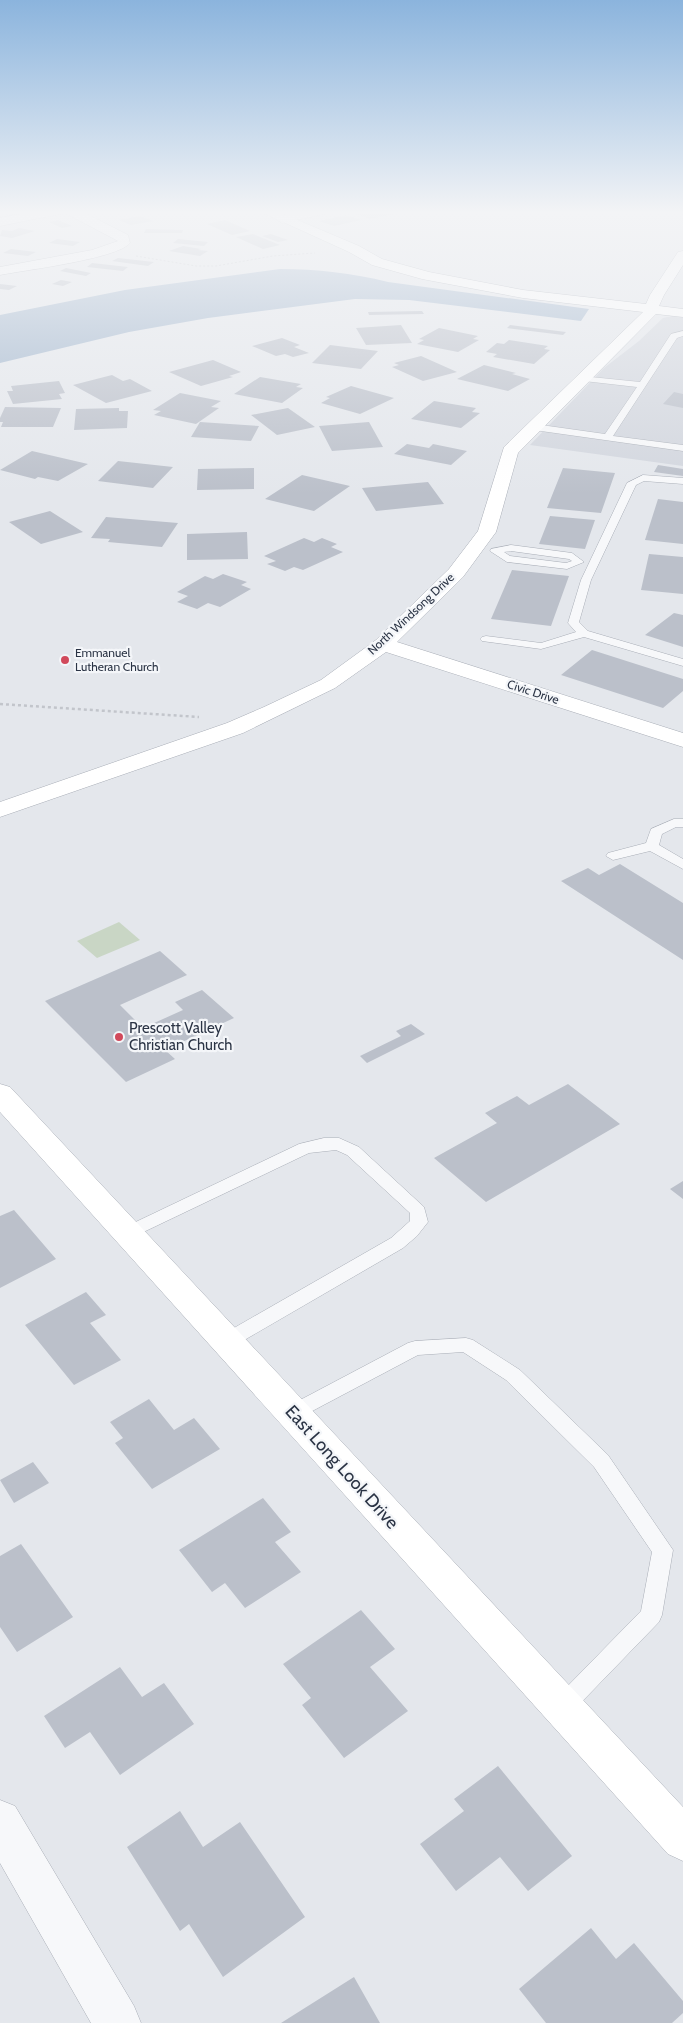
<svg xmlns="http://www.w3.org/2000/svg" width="683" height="2023" font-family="Cabin,sans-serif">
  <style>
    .built { fill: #d2d6de }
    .green { fill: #c9d6c5 }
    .water { fill: #9fb4cc }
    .building { fill: #bbc0ca }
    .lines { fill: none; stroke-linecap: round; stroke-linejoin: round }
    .lane-casing { stroke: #a9aeb7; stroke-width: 1 }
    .street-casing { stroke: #a9aeb7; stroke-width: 1 }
    .secondary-casing { stroke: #a9aeb7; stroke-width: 1 }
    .path-far1 { stroke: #c2c5cb; stroke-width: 1; stroke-dasharray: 2 2; stroke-linecap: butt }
    .path { stroke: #c2c5cb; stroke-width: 2.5; stroke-dasharray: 3 3; stroke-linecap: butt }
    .lane { fill: #f7f8fa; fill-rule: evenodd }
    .street { fill: #f7f8fa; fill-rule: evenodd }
    .secondary { fill: #fff; fill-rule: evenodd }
    .poi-dot { fill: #d1495b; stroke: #f4f6f9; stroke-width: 2 }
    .labels { text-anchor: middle; stroke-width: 4.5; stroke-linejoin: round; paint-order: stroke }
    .far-street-label { font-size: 12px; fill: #2b3445; stroke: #f4f6f9 }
    .far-poi-label { font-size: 12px; fill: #2b3445; stroke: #f4f6f9; text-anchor: start }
    .poi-label { font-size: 15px; fill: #2b3445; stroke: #f4f6f9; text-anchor: start }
    .near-street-label { font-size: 18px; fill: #2b3445; stroke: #f4f6f9 }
  </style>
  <rect width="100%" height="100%" fill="#e4e7ec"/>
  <path class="built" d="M 672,316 L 683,316 L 683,466 L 530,445 L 604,368 L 639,341 L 663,318 Z"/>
  <path class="green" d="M 119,922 L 140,940 L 97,958 L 77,941 Z"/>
  <path class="water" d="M 280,269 C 317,269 352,273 388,282 L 589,309 L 581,321 L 409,300 L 355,299 L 208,318 L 129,332 L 0,363 L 0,315 L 125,290 Z"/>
  <path class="building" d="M 385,210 L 394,214 L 370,219 L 357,214 Z
    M 346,215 L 361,220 L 334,226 L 319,221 Z
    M 140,216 L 153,221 L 131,225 L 119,220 Z
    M 58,220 L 72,226 L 62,228 L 49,222 Z
    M 225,220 L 250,231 L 232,235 L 207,224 Z
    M 19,228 L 35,231 L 12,238 L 0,236 L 2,230 L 12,231 Z
    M 146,229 L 183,230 L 182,233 L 144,233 Z
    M 253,234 L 280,245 L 263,249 L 236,237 Z
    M 271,234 L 288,240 L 278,242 L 262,236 Z
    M 57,239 L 80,242 L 73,246 L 49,243 Z
    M 178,239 L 208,242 L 204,246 L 173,243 Z
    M 183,246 L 201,249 L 198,250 L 208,251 L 200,256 L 169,251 Z
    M 11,249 L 36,252 L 28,256 L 3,253 Z
    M 118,258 L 154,262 L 148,266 L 112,261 Z
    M 92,263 L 128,267 L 123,271 L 87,267 Z
    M 66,268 L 91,273 L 86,276 L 60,271 Z
    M 61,280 L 72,282 L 63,286 L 52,284 Z
    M 0,284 L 17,286 L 9,290 L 0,289 Z
    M 422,311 L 424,314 L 369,315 L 368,312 Z
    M 401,325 L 412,343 L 366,345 L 356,328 Z
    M 510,325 L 566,332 L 563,335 L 507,328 Z
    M 439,328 L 478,336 L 473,339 L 479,340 L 458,352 L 417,344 L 424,340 L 419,339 Z
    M 282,338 L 300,345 L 294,347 L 309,353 L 293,357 L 285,354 L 276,356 L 252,346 Z
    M 509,340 L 548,346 L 544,349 L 550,350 L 534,364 L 493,357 L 497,354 L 486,352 L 497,343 L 504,344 Z
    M 330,345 L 378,351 L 361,369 L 312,363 Z
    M 421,356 L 457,372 L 423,381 L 392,367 L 399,365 L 394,363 Z
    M 213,360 L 241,372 L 229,376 L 233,377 L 201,386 L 169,372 Z
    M 484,365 L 516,373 L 512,374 L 530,379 L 508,391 L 457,379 Z
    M 112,375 L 123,381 L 130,379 L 152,391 L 106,403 L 73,385 Z
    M 260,377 L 301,384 L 296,387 L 303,388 L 282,403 L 234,394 Z
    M 59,381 L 65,393 L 59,394 L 62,399 L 13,404 L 7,391 L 13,391 L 11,386 Z
    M 351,386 L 394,398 L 360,414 L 321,403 L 330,398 L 326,397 Z
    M 674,392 L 683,394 L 683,408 L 663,404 Z
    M 180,393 L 221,401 L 211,407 L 219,408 L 196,424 L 154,415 L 161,411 L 153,410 Z
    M 434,401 L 476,408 L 472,412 L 480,413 L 461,428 L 411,419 Z
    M 5,407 L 61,408 L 53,427 L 1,427 L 3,422 L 0,422 L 0,418 Z
    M 119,408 L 119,411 L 128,411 L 127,428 L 74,430 L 76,409 Z
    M 288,408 L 315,427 L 277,435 L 251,415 Z
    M 200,422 L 259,426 L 251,441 L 191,437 Z
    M 369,422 L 383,447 L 332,451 L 319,426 Z
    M 407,444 L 429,448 L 433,444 L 467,451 L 451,465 L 394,454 Z
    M 32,451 L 88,464 L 58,481 L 38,477 L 35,479 L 0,470 Z
    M 118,461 L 173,467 L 153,488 L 98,481 Z
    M 658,465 L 683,469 L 683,476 L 654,472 Z
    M 254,468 L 254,489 L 197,490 L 198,469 Z
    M 563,468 L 615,473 L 601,513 L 547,508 Z
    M 302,475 L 350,486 L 314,511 L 265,499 Z
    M 428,482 L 444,504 L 376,511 L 362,488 Z
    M 658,499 L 683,502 L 683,544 L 645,540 Z
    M 50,511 L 83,532 L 41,544 L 9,522 Z
    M 550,516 L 595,520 L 585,549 L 539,544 Z
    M 106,517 L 178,523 L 162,547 L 108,542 L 110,539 L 91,538 Z
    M 247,532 L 248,559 L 187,560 L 187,534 Z
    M 304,538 L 314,542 L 322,538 L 337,544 L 331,547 L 343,552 L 303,570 L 294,567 L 285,571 L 267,564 L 276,561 L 264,556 Z
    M 649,554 L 683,557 L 683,594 L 641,590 Z
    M 512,570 L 569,576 L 551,626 L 491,619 Z
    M 223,574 L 247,582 L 241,585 L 251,589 L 220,607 L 208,603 L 197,609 L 177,602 L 188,596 L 177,592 L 205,576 L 213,579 Z
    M 674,613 L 683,615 L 683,647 L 645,635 Z
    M 592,650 L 683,679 L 683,691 L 663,708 L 561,675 Z
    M 620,864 L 683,903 L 683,960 L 561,881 L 588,868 L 599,875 Z
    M 160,951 L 187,975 L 120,1005 L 143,1028 L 183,1010 L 175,1002 L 202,990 L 234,1018 L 165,1050 L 175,1059 L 126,1082 L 45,1001 Z
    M 411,1024 L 425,1034 L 367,1063 L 360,1056 L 401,1036 L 396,1031 Z
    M 568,1084 L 620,1124 L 486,1202 L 434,1158 L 497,1123 L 485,1113 L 517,1096 L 529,1105 Z
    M 683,1181 L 683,1199 L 670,1189 Z
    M 14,1210 L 56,1259 L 0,1288 L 0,1216 Z
    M 86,1292 L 106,1315 L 90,1323 L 121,1360 L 74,1385 L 25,1325 Z
    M 149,1399 L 174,1430 L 194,1418 L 220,1449 L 152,1489 L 115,1443 L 123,1438 L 110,1422 Z
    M 33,1462 L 49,1483 L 14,1503 L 0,1480 Z
    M 263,1498 L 291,1532 L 275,1542 L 301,1572 L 245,1608 L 225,1583 L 212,1592 L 179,1550 Z
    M 21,1544 L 73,1617 L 17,1652 L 0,1627 L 0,1556 Z
    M 361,1610 L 395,1649 L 370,1667 L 408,1711 L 344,1758 L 302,1705 L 311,1698 L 283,1664 Z
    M 120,1667 L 142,1697 L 164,1683 L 194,1724 L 120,1775 L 90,1732 L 65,1748 L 44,1716 Z
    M 498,1766 L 572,1856 L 528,1891 L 500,1857 L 456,1891 L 420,1844 L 464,1811 L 454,1799 Z
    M 180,1811 L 203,1847 L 240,1822 L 305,1917 L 223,1977 L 189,1924 L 180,1931 L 127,1847 Z
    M 591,1928 L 616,1959 L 634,1943 L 683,2001 L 683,2013 L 672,2023 L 546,2023 L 519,1989 Z
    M 354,1977 L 380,2023 L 281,2023 Z"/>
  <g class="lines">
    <defs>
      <path id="lane" d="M 683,331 L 683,336 L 677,338 L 613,436 L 683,445 L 683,451 L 534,430 L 530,427 L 534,424 L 605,434 L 637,387 L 584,381 L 580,378 L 581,376 L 640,382 L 671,334 Z
        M 643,475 L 683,478 L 683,484 L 644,481 L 636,485 L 591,580 L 579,622 L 588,631 L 683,659 L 683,666 L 584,637 L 541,649 L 482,641 L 480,639 L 482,637 L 486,636 L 541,643 L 576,632 L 568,623 L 581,580 L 627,483 Z
        M 511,545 L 572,553 L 584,562 L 567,569 L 507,562 L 490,551 L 491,549 ZM 511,551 L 569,559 L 572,561 L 566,563 L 510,556 L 504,552 Z
        M 674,819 L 683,819 L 683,827 L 676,827 L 662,834 L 659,845 L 683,859 L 683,869 L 650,851 L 613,860 L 606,856 L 608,853 L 646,843 L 651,829 Z
        M 324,1138 L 339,1138 L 359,1147 L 424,1207 L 428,1222 L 417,1236 L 403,1248 L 234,1346 L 227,1348 L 220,1346 L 218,1341 L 220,1336 L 391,1238 L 410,1221 L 410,1213 L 347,1155 L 336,1150 L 309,1153 L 133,1237 L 127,1239 L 121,1237 L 118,1233 L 121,1229 L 299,1144 Z
        M 466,1338 L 473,1340 L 520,1370 L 608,1455 L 673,1550 L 662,1615 L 659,1622 L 571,1713 L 563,1716 L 555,1713 L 552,1706 L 555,1699 L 641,1611 L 652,1552 L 594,1467 L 506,1380 L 463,1352 L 418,1355 L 299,1418 L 292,1421 L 285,1418 L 282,1413 L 285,1408 L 408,1343 L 415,1341 Z"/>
      <path id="street" d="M 41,210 L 79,210 L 128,235 L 130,243 C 117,259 25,270 0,275 L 0,267 L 92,250 L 118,241 L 65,213 L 0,226 L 0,218 Z
        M 306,210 L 331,210 L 329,213 L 282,223 L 276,219 L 278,216 Z
        M 0,1800 L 15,1806 L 134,2006 L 141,2023 L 91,2023 L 0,1863 Z"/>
      <path id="secondary" d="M 257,210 L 274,210 L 359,246 L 382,259 L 429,272 L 523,290 L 646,304 L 650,295 L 678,252 L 683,251 L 683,265 L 664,295 L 659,306 L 683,309 L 683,317 L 656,314 L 518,453 L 496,532 L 463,577 L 397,642 L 683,733 L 683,747 L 386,652 L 335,688 L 243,733 L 0,817 L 0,802 L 227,723 L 264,707 L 321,680 L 376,640 L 449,569 L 478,531 L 504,447 L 643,312 L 523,298 L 422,279 L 372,265 L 349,252 Z
        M 0,1084 L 10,1087 L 683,1807 L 683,1861 L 668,1854 L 0,1112 Z"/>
    </defs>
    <use href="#lane" class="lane-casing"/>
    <use href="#street" class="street-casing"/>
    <use href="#secondary" class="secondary-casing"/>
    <path class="path-far1" d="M 136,256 L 196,266 L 216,266 L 273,256 L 315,253"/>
    <path class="path" d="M 0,704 L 199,717"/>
    <use href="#lane" class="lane"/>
    <use href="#street" class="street"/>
    <use href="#secondary" class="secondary"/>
  </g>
  <linearGradient id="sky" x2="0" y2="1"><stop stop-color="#8bb4dd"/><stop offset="0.43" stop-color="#f3f4f6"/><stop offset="1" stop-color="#f3f4f6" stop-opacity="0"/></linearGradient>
  <rect width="683" height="494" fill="url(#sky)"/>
  <g class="poi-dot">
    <circle cx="65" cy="660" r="5"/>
    <circle cx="119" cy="1037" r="5"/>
  </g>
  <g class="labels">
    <g class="far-street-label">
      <text transform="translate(411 614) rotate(-43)" y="4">North Windsong Drive</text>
      <text transform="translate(533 692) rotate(18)" y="4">Civic Drive</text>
    </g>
    <g class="far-poi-label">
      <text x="75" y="657">Emmanuel<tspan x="75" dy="14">Lutheran Church</tspan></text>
    </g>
    <g class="poi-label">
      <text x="129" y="1033">Prescott Valley<tspan x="129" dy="17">Christian Church</tspan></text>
    </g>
    <g class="near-street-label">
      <text transform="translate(342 1467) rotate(48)" y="6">East Long Look Drive</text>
    </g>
  </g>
</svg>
